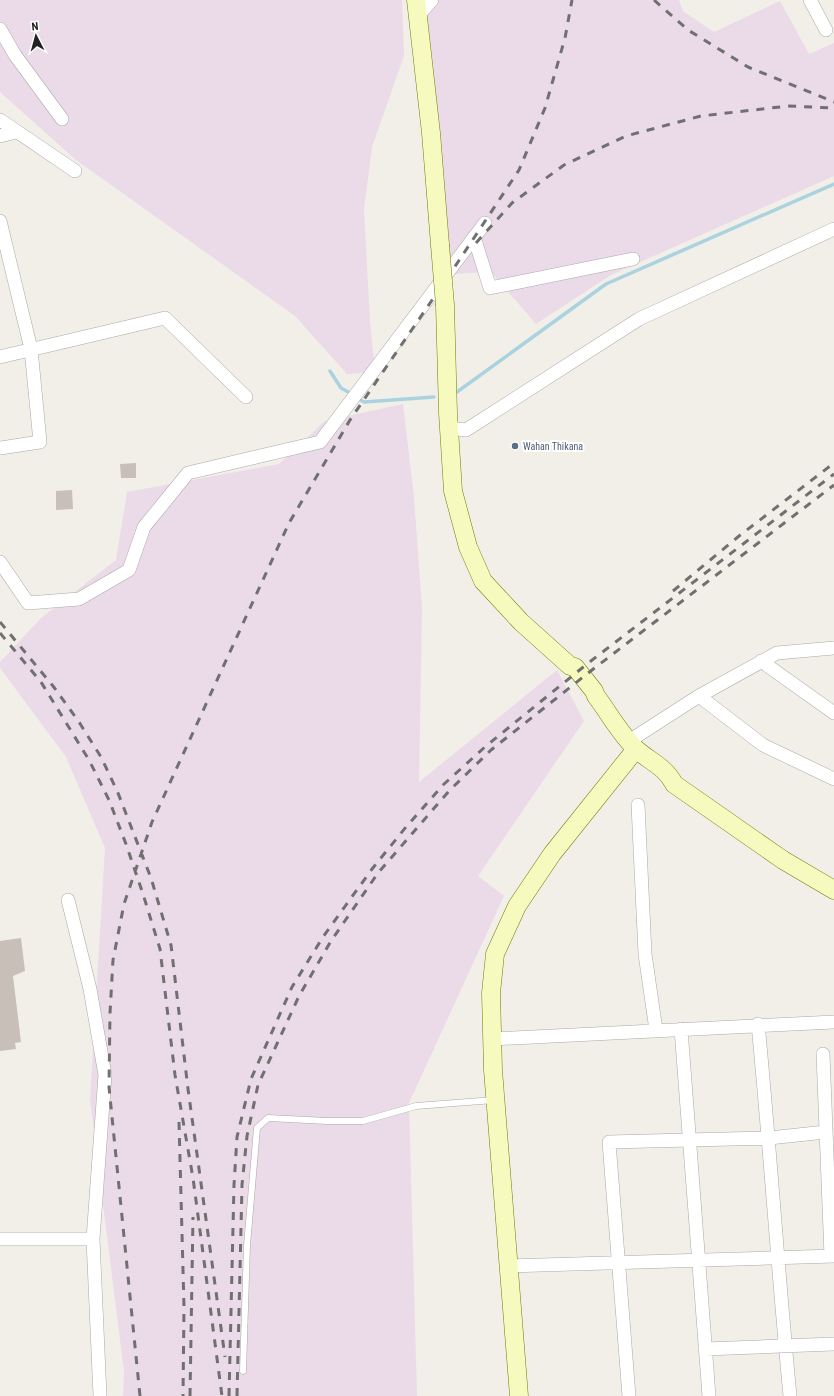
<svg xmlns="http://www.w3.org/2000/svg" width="834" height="1396" font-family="'Roboto Condensed',sans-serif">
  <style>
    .industrial { fill: #ebdbe8 }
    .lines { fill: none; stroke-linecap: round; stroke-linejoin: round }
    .stream { stroke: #aad3df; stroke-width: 3.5 }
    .building { fill: #c7bfb8 }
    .lane-casing { stroke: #a9a9a9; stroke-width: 7 }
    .street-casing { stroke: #a9a9a9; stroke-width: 14 }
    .secondary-casing { stroke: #707d05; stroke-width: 19 }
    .lane { stroke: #fff; stroke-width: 6 }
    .street { stroke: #fff; stroke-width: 13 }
    .secondary { stroke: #f7fabf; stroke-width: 18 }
    .rail { stroke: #707070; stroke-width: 3; stroke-dasharray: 8 8; stroke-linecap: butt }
    .secondary-bridge-casing { stroke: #707d05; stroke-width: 19; stroke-linecap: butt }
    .secondary-bridge { stroke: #f7fabf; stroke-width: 18 }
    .service-dot { fill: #5c6f8a; stroke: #fff; stroke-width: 1.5 }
    .labels { text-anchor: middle; stroke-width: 4; stroke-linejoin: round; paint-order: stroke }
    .service-label { font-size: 10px; fill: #4e5e75; stroke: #fff; text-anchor: start }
  </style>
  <rect width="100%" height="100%" fill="#f2efe9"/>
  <path class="industrial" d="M 0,0 L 402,0 L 404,56 L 372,147 L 364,209 L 370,321 L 375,372 L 347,374 L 295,316 L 76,160 L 0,92 Z
    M 426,0 L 679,0 L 683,11 L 714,32 L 780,1 L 809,54 L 834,43 L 834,176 L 611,275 L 536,324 L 491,272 L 452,274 Z
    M 403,404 L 414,497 L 422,608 L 419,782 L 557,670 L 584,721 L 478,876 L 504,896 L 409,1103 L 417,1396 L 123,1396 L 124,1372 L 90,1100 L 105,848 L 66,757 L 0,668 L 0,662 L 41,618 L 116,560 L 127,492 L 279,464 L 325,421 Z"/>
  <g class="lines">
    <path class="stream" d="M 330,371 L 341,388 L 352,394
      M 457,392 L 606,284 L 834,184
      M 357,398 L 364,402 L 434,397"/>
  </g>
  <path class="building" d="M 136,463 L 136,478 L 121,478 L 120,464 Z
    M 72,490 L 73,509 L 56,510 L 56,491 Z
    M 21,938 L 25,971 L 13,976 L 21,1042 L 15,1043 L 16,1049 L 0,1051 L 0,941 Z"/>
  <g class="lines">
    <defs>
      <path id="lane" d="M 243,1371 L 247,1245 L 257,1128 L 268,1118 L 327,1121 L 363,1121 L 416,1106 L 494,1100"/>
      <path id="street" d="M 810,0 L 826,30
        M 418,16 L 432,0
        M 0,29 L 15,55 L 62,119
        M 0,120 L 75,171
        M 0,136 L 16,132
        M 0,221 L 31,349 L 40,442 L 0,448
        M 474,237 L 490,288 L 633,259
        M 0,357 L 165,318 L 246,397
        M 449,428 L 466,430 L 639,319 L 834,229
        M 0,562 L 28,603 L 79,599 L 129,570 L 144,527 L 188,473 L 320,442 L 485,223
        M 761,661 L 834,713
        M 699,696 L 763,745 L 834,779
        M 629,741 L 699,696 L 777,653 L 834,648
        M 638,805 L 645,954 L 656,1030
        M 758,1024 C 770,1148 778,1272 790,1396
        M 681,1029 L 709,1396
        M 492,1039 L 834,1022
        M 823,1054 L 831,1256
        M 0,1239 L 93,1239 L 105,1075 L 90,989 L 68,900
        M 93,1239 L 100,1396
        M 508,1266 L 834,1256
        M 705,1349 L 834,1344
        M 629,1396 L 609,1142 L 769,1138 L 826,1132"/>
      <path id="secondary" d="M 416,0 L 431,133 L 440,245
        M 445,305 L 448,413 L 453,491 L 468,547 L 483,581 L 521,622 L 570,666 L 575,667 L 594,691 L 596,696 C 609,713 620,734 636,749 C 649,761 666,767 674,784 L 783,860 L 834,890
        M 519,1396 L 493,1070 L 491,993 L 495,954 L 517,906 L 552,854 L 636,749"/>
    </defs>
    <use href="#lane" class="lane-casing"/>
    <use href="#street" class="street-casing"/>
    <use href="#secondary" class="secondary-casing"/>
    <use href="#lane" class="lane"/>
    <use href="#street" class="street"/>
    <use href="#secondary" class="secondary"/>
    <path class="rail" d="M 654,0 L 688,30 L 748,67 L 834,102
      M 476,243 L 512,203 L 564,165 L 626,136 L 701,116 L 788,106 L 834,108
      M 673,591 L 739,536 L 834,463
      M 0,622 L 53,686 L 79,722 L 101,757 L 118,793 L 151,878 L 171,945 L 188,1089 L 225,1357
      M 0,633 L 41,682 L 89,760 L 109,800 L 126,844 L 143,894 L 160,949 L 175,1075 L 193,1178 L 222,1396
      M 179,1122 L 184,1307 L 183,1396
      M 140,1396 L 109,1087 L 110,1013 L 113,960 L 124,904 L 152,822 L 289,523 L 350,420 L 454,268 L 519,170 L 545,108 L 565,38 L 572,0
      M 190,1396 L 193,1217
      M 229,1396 L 234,1185 L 237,1137 L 251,1079 L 292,987 L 323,937 L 372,869 L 406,827 L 443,785 L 486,746 L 587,664 L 834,474
      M 237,1396 L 242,1185 L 247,1136 L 258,1085 L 299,996 L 331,941 L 378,873 L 449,791 L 491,750 L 592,670 L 834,485"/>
    <defs>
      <path id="secondary-bridge" d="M 440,245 L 445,305"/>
    </defs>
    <use href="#secondary-bridge" class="secondary-bridge-casing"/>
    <use href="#secondary-bridge" class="secondary-bridge"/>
  </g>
  <circle class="service-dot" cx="515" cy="446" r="4"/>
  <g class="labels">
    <g class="service-label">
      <text x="523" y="450">Wahan Thikana</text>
    </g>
  </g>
  <g transform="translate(36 36) rotate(354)" stroke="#ffffff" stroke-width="3" paint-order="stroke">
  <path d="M0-3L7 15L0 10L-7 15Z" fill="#222222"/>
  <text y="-6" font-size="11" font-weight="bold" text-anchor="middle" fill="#222222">N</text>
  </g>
</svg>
